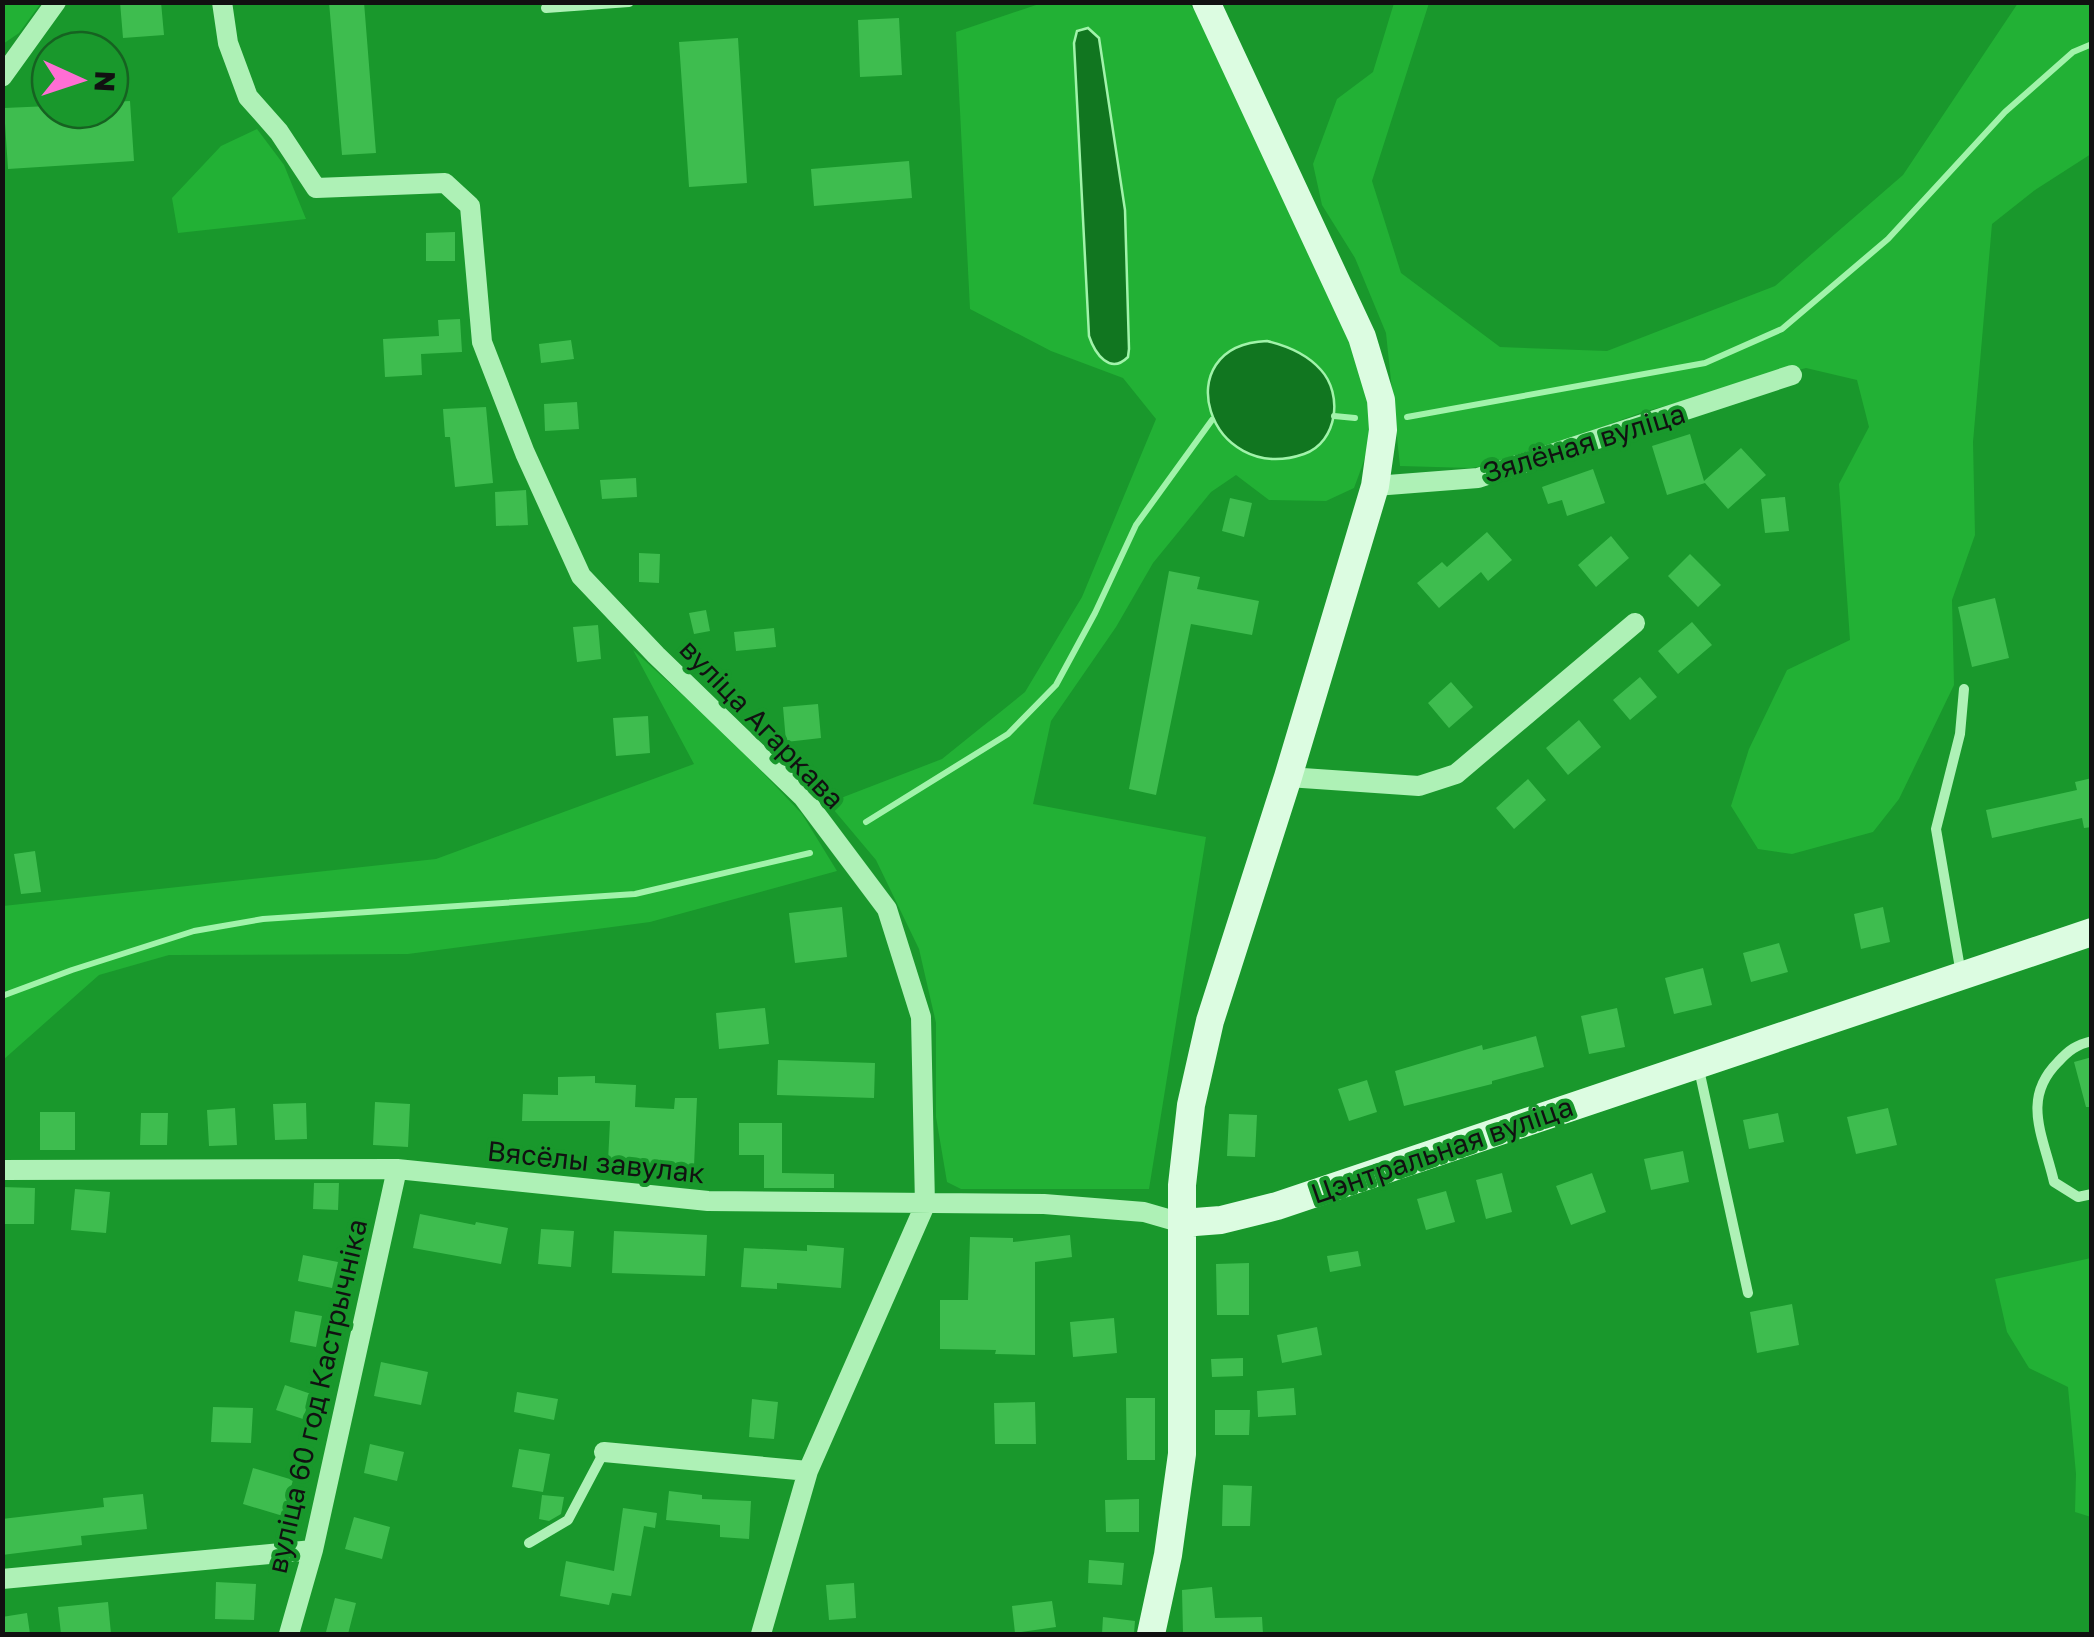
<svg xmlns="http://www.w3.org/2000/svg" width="2094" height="1637" font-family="'Golos Text',sans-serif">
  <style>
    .green { fill: #22b135; fill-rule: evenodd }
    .water { fill: #117620; stroke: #a1f3aa; stroke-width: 2.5 }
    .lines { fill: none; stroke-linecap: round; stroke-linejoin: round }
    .stream { stroke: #a1f3aa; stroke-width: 6 }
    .building { fill: #3ebd4f }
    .lane { stroke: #aef1b6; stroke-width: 10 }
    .street { stroke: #aef1b6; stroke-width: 20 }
    .secondary { stroke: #dcfce1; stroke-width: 28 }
    .labels { text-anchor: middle; stroke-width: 8; stroke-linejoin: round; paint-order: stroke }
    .street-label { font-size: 28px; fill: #111; stroke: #19982c }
  </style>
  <rect width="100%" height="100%" fill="#19982c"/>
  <path class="green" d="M 3,2 L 41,3 L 19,33 L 3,44 Z
    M 1042,3 L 1188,3 L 1206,22 L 1364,374 C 1374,428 1374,436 1354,488 L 1326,501 L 1269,500 L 1236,475 L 1211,492 L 1153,563 L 1116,627 L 1051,721 L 1033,804 L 1206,837 L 1149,1189 L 961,1189 L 947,1182 L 936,1117 L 936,1023 L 919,949 L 876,860 L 828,803 L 942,759 L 1025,692 L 1082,597 L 1156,419 L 1123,378 L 1051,351 L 970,309 L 956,32 ZM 1082,28 L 1088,28 L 1099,38 L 1125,210 L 1129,349 L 1128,357 L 1118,364 L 1092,345 L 1089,336 L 1074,43 L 1077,31 ZM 1267,341 L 1296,350 L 1301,455 L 1257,456 L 1211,377 C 1223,351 1239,342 1267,341 Z
    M 1394,3 L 1429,3 L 1372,181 L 1401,273 L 1500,347 L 1607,351 L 1775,286 L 1903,175 L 2018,3 L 2091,3 L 2091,154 L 2035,190 L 1992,224 L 1973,442 L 1975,535 L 1952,600 L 1954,685 L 1899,799 L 1873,832 L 1792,854 L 1758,849 L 1731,806 L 1749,749 L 1787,670 L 1850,640 L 1839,484 L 1869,427 L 1857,380 L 1806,368 L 1643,412 L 1502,463 L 1471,468 L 1400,466 L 1386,333 L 1355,258 L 1322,205 L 1313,164 L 1337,99 L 1373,72 Z
    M 257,129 L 284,165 L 306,219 L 178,233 L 172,198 L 221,146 Z
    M 633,650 L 729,737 L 802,814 L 837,871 L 650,922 L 408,954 L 169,955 L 99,975 L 3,1060 L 3,906 L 436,859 L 694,764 Z
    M 2091,1258 L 2091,1517 L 2075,1512 L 2076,1474 L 2068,1387 L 2029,1368 L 2007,1332 L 1995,1279 Z"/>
  <path class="water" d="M 1088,28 L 1099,38 L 1125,210 L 1129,349 L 1128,357 C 1110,375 1095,354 1089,336 L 1074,43 L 1077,31 Z
    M 1267,341 C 1288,346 1307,354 1321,370 C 1343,394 1338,442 1304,454 C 1208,487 1164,345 1267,341 Z"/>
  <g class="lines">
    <path class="stream" d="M 1334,416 L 1355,418
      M 1407,417 L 1705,363 L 1782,329 L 1888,239 L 2005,112 L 2073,52 L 2092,44
      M 866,822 L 1008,734 L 1056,685 L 1095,613 L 1136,525 L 1212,420
      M 2,996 L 72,970 L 194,931 L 263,919 L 635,894 L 810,853"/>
  </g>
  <path class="building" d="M 120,2 L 161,2 L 164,35 L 123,38 Z
    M 329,2 L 364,2 L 376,153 L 342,155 Z
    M 899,18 L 902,75 L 860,77 L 858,20 Z
    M 738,38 L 747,183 L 689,187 L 679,42 Z
    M 130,101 L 134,161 L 8,169 L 4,108 L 50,106 L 50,110 L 110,110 L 110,102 Z
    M 909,161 L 912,198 L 814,206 L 811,169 Z
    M 455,232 L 455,261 L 426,261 L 426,233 Z
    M 460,319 L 462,352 L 421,354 L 422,375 L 385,377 L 383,339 L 439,336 L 438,320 Z
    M 571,340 L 574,359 L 541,363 L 539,344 Z
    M 577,402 L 579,429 L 545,431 L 544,404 Z
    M 486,407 L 493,483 L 455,487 L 450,437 L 445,437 L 443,409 Z
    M 1690,434 L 1704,481 L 1741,448 L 1766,475 L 1728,509 L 1705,483 L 1667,495 L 1652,446 Z
    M 1593,469 L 1605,503 L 1567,516 L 1562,500 L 1548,504 L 1542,487 Z
    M 636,478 L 637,497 L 602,499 L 600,480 Z
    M 526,490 L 528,525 L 496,526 L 495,492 Z
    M 1785,497 L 1789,531 L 1765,533 L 1761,499 Z
    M 1230,498 L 1252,503 L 1244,537 L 1222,531 Z
    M 1487,532 L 1512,560 L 1488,581 L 1481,572 L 1439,608 L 1417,583 L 1442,562 L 1447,567 Z
    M 1611,536 L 1629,558 L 1596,587 L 1578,565 Z
    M 639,553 L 660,554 L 659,583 L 639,582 Z
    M 1690,554 L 1721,585 L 1698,607 L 1668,576 Z
    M 1169,571 L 1200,577 L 1197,589 L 1259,601 L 1252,635 L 1191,624 L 1156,795 L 1129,789 Z
    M 1995,598 L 2009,658 L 1972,667 L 1958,607 Z
    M 706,610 L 710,631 L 694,634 L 689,613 Z
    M 1692,622 L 1712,645 L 1678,674 L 1658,651 Z
    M 598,625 L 601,659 L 577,662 L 573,627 Z
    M 774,628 L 776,647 L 736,651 L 734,632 Z
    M 1640,677 L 1657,697 L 1630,720 L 1613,700 Z
    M 1451,682 L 1473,707 L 1449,728 L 1428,703 Z
    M 818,704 L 821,738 L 786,742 L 783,707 Z
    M 648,716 L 650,753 L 616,756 L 613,718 Z
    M 1579,720 L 1601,747 L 1568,775 L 1546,748 Z
    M 2092,778 L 2092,827 L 2084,828 L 2082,818 L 1992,838 L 1986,810 L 2077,790 L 2075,782 Z
    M 1528,779 L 1546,800 L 1514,829 L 1496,808 Z
    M 35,851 L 41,892 L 21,894 L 14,854 Z
    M 842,907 L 847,957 L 795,963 L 789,913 Z
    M 1883,907 L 1890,942 L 1861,949 L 1854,914 Z
    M 1779,943 L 1788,972 L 1751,982 L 1743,953 Z
    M 1703,968 L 1712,1005 L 1674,1014 L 1665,978 Z
    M 765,1008 L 769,1044 L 719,1049 L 716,1013 Z
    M 1617,1008 L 1625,1047 L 1589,1054 L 1581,1016 Z
    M 1536,1036 L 1544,1067 L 1492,1081 L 1492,1084 L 1404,1106 L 1395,1071 L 1482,1045 L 1483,1050 Z
    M 2092,1057 L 2092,1107 L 2086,1107 L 2074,1062 Z
    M 778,1060 L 875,1063 L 874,1098 L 777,1095 Z
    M 595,1076 L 595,1083 L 636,1085 L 635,1107 L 674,1109 L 675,1098 L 697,1098 L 694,1166 L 608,1162 L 610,1121 L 522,1121 L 523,1094 L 558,1095 L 558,1077 Z
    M 1367,1080 L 1377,1112 L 1349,1121 L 1338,1089 Z
    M 375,1102 L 410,1104 L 408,1147 L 373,1145 Z
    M 306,1103 L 307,1139 L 275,1140 L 273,1104 Z
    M 235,1108 L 237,1145 L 209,1146 L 207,1110 Z
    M 1888,1108 L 1897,1145 L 1856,1154 L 1847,1117 Z
    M 40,1112 L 75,1112 L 75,1150 L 40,1150 Z
    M 141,1113 L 168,1113 L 167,1145 L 140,1145 Z
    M 1778,1113 L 1784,1142 L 1749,1149 L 1743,1120 Z
    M 1229,1114 L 1257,1115 L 1255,1157 L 1227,1156 Z
    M 739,1123 L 782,1123 L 782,1173 L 834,1174 L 834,1188 L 764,1188 L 764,1155 L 739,1155 Z
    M 1683,1151 L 1689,1182 L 1651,1190 L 1644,1159 Z
    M 1502,1173 L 1512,1212 L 1486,1219 L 1476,1180 Z
    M 1592,1173 L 1606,1212 L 1571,1225 L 1556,1186 Z
    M 314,1183 L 339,1183 L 338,1210 L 313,1209 Z
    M 2,1187 L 35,1188 L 34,1224 L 2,1224 Z
    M 75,1189 L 110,1192 L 106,1233 L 71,1230 Z
    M 1446,1191 L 1455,1222 L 1426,1230 L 1417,1199 Z
    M 420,1214 L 475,1225 L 476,1222 L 508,1228 L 501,1264 L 413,1248 Z
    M 541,1229 L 574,1231 L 571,1267 L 538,1264 Z
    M 614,1231 L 707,1235 L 705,1276 L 612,1273 Z
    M 1070,1235 L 1072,1257 L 1035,1262 L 1035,1355 L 995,1354 L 996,1350 L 940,1349 L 940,1300 L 968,1300 L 970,1237 L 1013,1238 L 1013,1242 Z
    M 807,1245 L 844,1248 L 841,1288 L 777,1283 L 777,1289 L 741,1287 L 744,1248 L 807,1251 Z
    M 1358,1251 L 1361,1266 L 1330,1272 L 1327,1256 Z
    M 303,1255 L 338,1262 L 332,1288 L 298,1281 Z
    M 1249,1263 L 1249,1315 L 1217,1315 L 1216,1264 Z
    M 1792,1304 L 1799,1345 L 1757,1353 L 1750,1312 Z
    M 295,1311 L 322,1316 L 316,1347 L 290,1342 Z
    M 1114,1318 L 1117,1353 L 1073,1357 L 1070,1322 Z
    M 1317,1327 L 1322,1355 L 1282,1363 L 1277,1335 Z
    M 1243,1358 L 1243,1376 L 1212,1377 L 1211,1359 Z
    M 381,1362 L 428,1372 L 421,1405 L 374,1396 Z
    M 285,1385 L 311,1394 L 303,1419 L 276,1410 Z
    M 1294,1388 L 1296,1415 L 1258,1417 L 1257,1391 Z
    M 517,1392 L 558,1399 L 554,1420 L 514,1412 Z
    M 1126,1398 L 1155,1398 L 1155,1460 L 1127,1460 Z
    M 752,1399 L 778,1402 L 774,1439 L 749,1437 Z
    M 1035,1402 L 1036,1444 L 995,1444 L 994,1403 Z
    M 213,1407 L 253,1408 L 251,1443 L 211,1442 Z
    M 1215,1410 L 1250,1410 L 1249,1435 L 1215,1435 Z
    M 370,1444 L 404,1452 L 397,1481 L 364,1473 Z
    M 519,1449 L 550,1454 L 543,1492 L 512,1487 Z
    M 253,1468 L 293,1480 L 283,1516 L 243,1504 Z
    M 1223,1485 L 1252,1486 L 1250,1526 L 1222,1526 Z
    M 669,1491 L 702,1495 L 702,1499 L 751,1501 L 749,1539 L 720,1537 L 720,1525 L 666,1520 Z
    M 143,1494 L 147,1529 L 81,1536 L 82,1545 L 2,1555 L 2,1519 L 104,1507 L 103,1498 Z
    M 542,1495 L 564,1497 L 561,1514 L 549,1521 L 539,1519 Z
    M 1139,1499 L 1139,1532 L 1106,1532 L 1105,1500 Z
    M 623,1508 L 657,1513 L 655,1528 L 644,1526 L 631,1596 L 612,1593 L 609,1605 L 560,1596 L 566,1561 L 614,1571 Z
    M 354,1517 L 390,1527 L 382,1559 L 345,1549 Z
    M 1089,1560 L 1124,1563 L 1122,1585 L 1088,1583 Z
    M 216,1582 L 256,1584 L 254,1620 L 215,1619 Z
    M 854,1583 L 856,1618 L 829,1620 L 826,1585 Z
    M 1212,1587 L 1215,1618 L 1262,1617 L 1263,1634 L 1183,1634 L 1182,1590 Z
    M 335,1598 L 356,1603 L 348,1634 L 326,1632 Z
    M 1052,1601 L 1056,1627 L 1015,1633 L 1012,1606 Z
    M 108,1602 L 111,1634 L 61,1634 L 58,1607 Z
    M 27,1613 L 30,1634 L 2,1634 L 2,1617 Z
    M 1103,1617 L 1135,1621 L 1134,1634 L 1102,1634 Z"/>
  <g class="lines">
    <path class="lane" d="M 546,8 L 629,2
      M 1961,974 L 1936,829 L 1960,734 L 1964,689
      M 2092,1041 C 2076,1045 2069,1050 2058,1062 C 2021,1099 2043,1135 2054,1182 L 2078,1197 L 2092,1194
      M 1698,1065 L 1748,1293
      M 529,1543 L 568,1520 L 604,1452"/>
    <path class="street" d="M 222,2 L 228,43 L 248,97 L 279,132 L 316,188 L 445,183 L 470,206 L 482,342 L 525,453 L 581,576 L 656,655 L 803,797 L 887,909 L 921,1017 L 925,1205 L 808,1471 L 761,1634
      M 2,77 L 56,2
      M 1375,486 L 1478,478 L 1792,375
      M 1288,777 L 1419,786 L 1456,774 L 1635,623
      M 2,1170 L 397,1169 L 708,1201 L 1044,1204 L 1144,1212 L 1182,1223
      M 604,1452 L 808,1471
      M 2,1579 L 313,1550
      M 289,1634 L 313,1550 L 397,1169"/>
    <path class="secondary" d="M 1182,1223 L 1221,1220 L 1277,1206 L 2092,932
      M 1151,1634 L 1168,1555 L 1182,1454 L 1182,1185 L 1191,1105 L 1210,1021 L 1288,777 L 1375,486 L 1383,430 L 1381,400 L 1362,337 L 1206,2"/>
  </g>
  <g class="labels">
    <g class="street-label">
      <text transform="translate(1584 443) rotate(-17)" y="10">Зялёная вуліца</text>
      <text transform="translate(762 724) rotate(46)" y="10">вуліца Агаркава</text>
      <text transform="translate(1442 1150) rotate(-19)" y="10">Цэнтральная вуліца</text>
      <text transform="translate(596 1162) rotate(6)" y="10">Вясёлы завулак</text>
      <text transform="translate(317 1396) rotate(-77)" y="10">вуліца 60 год Кастрычніка</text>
    </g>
  </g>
  <rect width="2094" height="1637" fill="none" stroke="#111111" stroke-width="10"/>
  <g transform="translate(80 80) rotate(93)"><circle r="48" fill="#19982c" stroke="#166221" stroke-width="2.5"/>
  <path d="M0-8L18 38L0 25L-18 38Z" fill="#ff6ed4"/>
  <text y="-15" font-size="28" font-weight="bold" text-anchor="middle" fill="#111111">N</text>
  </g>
</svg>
